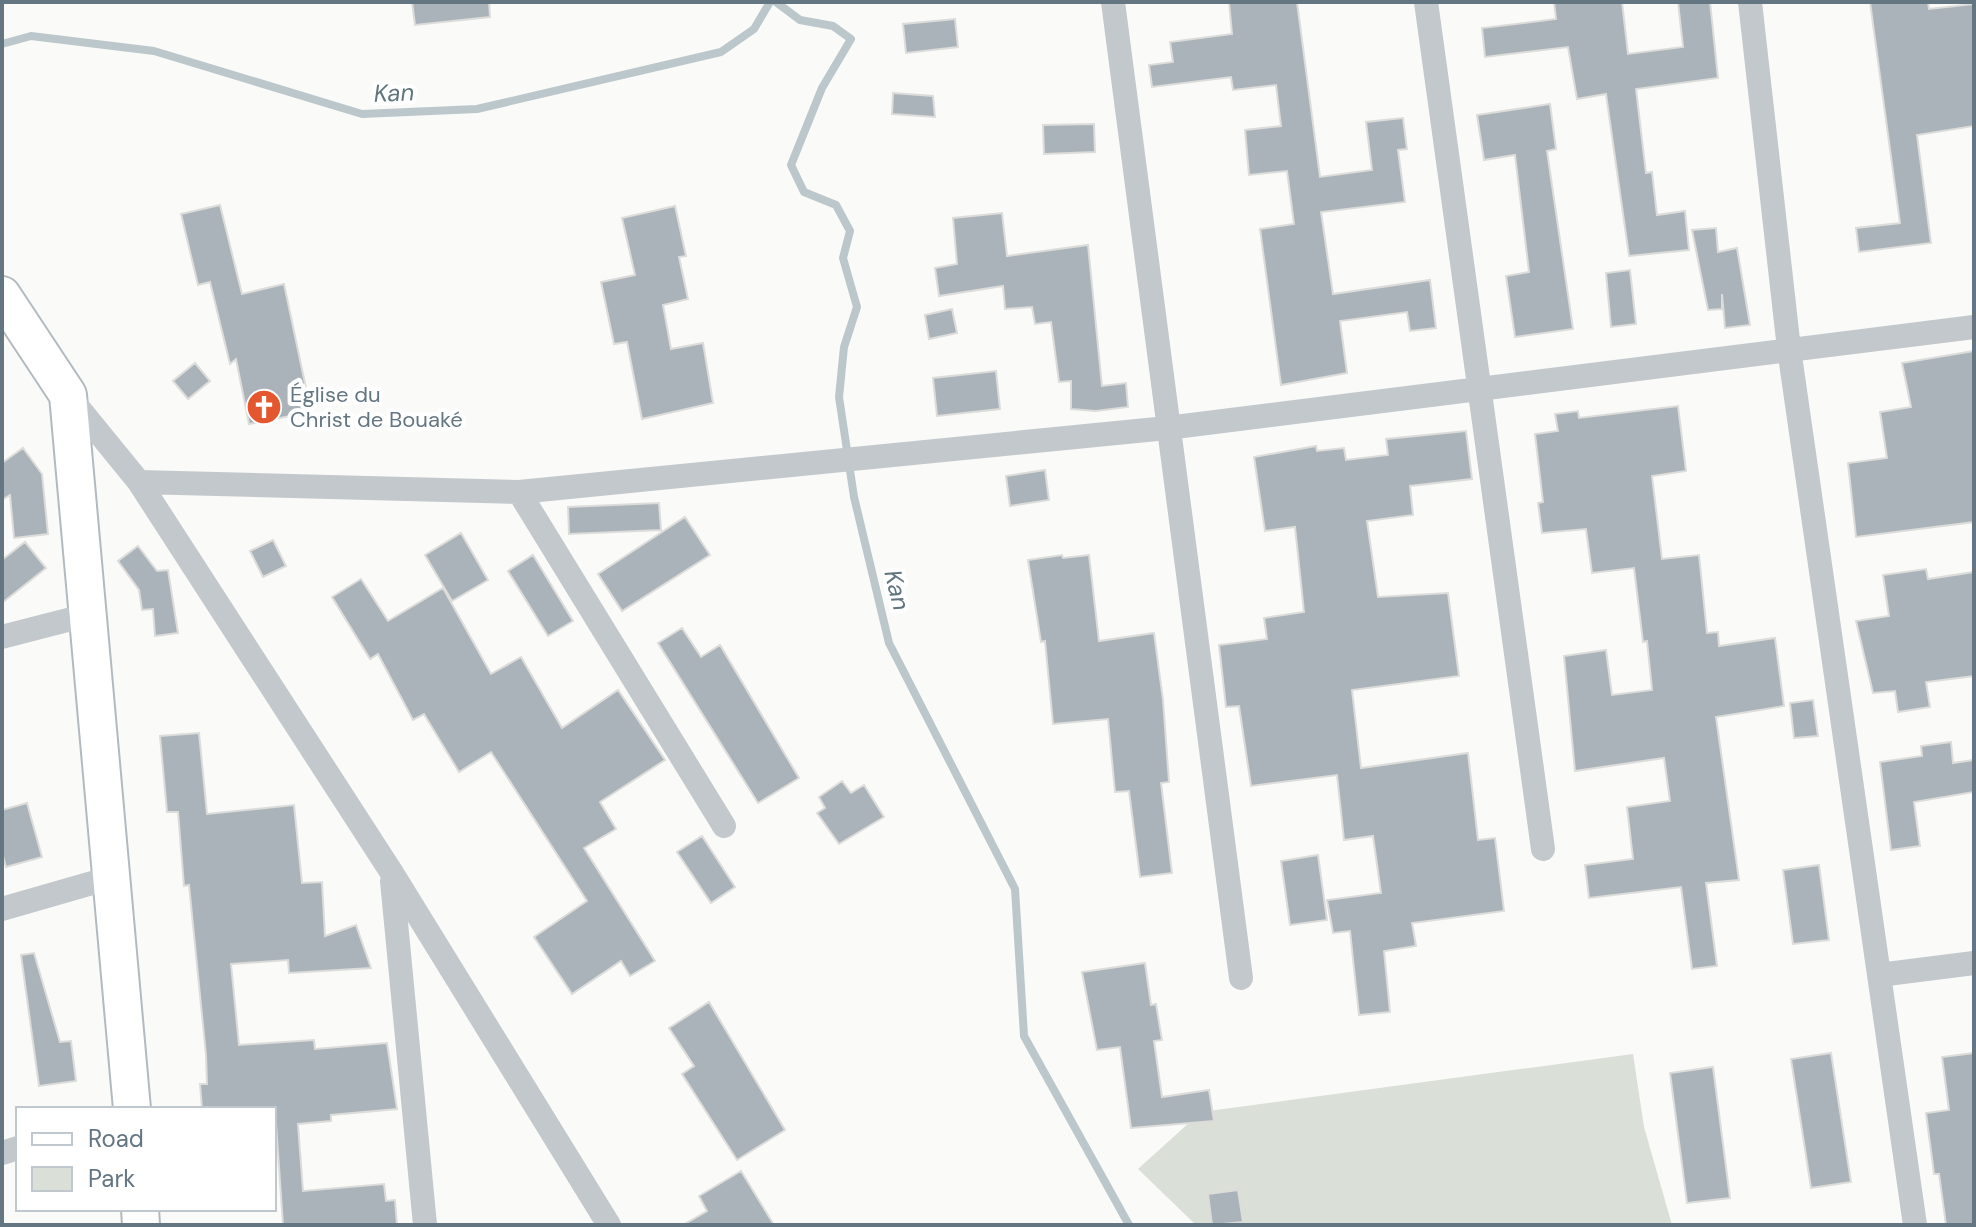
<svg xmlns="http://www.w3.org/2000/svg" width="1976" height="1227" font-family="'DM Sans',sans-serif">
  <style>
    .green { fill: #dadfd7 }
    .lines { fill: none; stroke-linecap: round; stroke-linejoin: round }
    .stream { stroke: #bbc7cb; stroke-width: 8 }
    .building { fill: #aab3b9; stroke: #dcdcda; stroke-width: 2 }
    .secondary-casing { stroke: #b3babf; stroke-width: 40 }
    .street { stroke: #c3c8cc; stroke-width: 24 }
    .secondary { stroke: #fff; stroke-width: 36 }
    .labels { text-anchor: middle; stroke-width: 8; stroke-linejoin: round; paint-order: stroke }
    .poi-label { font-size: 22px; fill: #657683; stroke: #fff; text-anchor: start }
    .water-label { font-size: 24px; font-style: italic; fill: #60757c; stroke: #fff }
  </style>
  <rect width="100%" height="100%" fill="#fafaf8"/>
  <path class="green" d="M 1633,1054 L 1644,1127 L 1672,1225 L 1196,1225 L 1138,1169 L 1201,1112 Z"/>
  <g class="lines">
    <path class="stream" d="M 776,2 L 800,20 L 833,26 L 851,39 L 822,88 L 791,165 L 804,192 L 836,205 L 850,231 L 843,258 L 857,307 L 844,347 L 839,397 L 854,497 L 889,643 L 1015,889 L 1024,1036 L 1129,1225
      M 2,44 L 31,36 L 154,51 L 362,114 L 477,109 L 721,52 L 754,29 L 770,2"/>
  </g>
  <path class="building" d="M 412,2 L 489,2 L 490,17 L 415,25 Z
    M 1229,2 L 1297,2 L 1320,177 L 1372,170 L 1366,122 L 1403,118 L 1407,149 L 1398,150 L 1405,202 L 1321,212 L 1333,294 L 1430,280 L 1436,328 L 1410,331 L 1407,312 L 1340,321 L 1347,373 L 1281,385 L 1260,229 L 1294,224 L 1287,171 L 1249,175 L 1245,130 L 1281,126 L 1276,85 L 1233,90 L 1231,77 L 1152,87 L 1149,65 L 1173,62 L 1170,42 L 1232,34 Z
    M 1554,2 L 1622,2 L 1628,54 L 1683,47 L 1678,2 L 1710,2 L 1718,78 L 1636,89 L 1646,173 L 1652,172 L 1657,215 L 1685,211 L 1689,250 L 1629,256 L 1606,94 L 1577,99 L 1568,47 L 1485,57 L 1482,28 L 1556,19 Z
    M 1870,2 L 1928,2 L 1929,9 L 1974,4 L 1974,126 L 1917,135 L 1931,243 L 1859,252 L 1856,228 L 1900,223 Z
    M 955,19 L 958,47 L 906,53 L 903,24 Z
    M 893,93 L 933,96 L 935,117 L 892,114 Z
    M 1550,104 L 1556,149 L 1547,151 L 1573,329 L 1515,337 L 1506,276 L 1529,272 L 1515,155 L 1484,160 L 1477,115 Z
    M 1094,124 L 1095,152 L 1044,154 L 1043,125 Z
    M 220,205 L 242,294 L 284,284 L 311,412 L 249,424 L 236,359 L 230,364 L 210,282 L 198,285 L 181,214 Z
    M 675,206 L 686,256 L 679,257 L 688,299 L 663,305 L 671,349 L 703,343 L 713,403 L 642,419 L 627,342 L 614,344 L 601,282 L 635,275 L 622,218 Z
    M 1002,213 L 1007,256 L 1088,245 L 1102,386 L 1126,383 L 1128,407 L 1096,411 L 1071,409 L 1071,381 L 1059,382 L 1051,322 L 1035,324 L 1032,307 L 1005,309 L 1003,286 L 939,296 L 935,268 L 957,264 L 953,218 Z
    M 1716,228 L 1718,252 L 1737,248 L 1750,325 L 1725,328 L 1722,294 L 1722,309 L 1708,310 L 1692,230 Z
    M 1630,270 L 1636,324 L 1611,327 L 1606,273 Z
    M 952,309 L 957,333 L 929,339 L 925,315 Z
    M 1974,351 L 1974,522 L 1856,537 L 1848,463 L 1887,458 L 1880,412 L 1911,407 L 1902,363 Z
    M 195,363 L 210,381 L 188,399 L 173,381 Z
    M 996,371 L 1000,409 L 937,416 L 933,378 Z
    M 1678,406 L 1686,471 L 1652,476 L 1662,559 L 1699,555 L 1707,633 L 1718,632 L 1719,646 L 1775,638 L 1784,706 L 1716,717 L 1739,880 L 1706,883 L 1717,966 L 1692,969 L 1681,887 L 1589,898 L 1585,865 L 1633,859 L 1627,807 L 1670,801 L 1664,758 L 1575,771 L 1564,656 L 1606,650 L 1612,695 L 1652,690 L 1647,641 L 1643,642 L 1634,568 L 1592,573 L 1586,529 L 1542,533 L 1538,503 L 1543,502 L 1535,434 L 1558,431 L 1555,414 L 1578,411 L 1579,418 Z
    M 1466,431 L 1472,479 L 1410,486 L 1413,515 L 1367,521 L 1378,597 L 1448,593 L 1459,676 L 1352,690 L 1361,768 L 1468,753 L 1478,840 L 1495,838 L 1504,911 L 1412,923 L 1416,946 L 1384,951 L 1390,1012 L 1359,1015 L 1350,931 L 1333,933 L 1327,900 L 1381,893 L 1373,836 L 1344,840 L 1337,775 L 1251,786 L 1239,706 L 1226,707 L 1219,645 L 1267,639 L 1264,618 L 1304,612 L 1295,527 L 1265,531 L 1254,457 L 1316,446 L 1317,451 L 1344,448 L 1346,460 L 1388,455 L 1386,439 Z
    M 23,448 L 42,474 L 48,534 L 14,538 L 10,495 L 2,500 L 2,463 Z
    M 1045,470 L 1049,500 L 1010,506 L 1006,476 Z
    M 659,503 L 661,530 L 569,534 L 568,507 Z
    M 685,517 L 710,555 L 622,611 L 598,574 Z
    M 461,533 L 488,580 L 452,601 L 425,555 Z
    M 273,540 L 286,566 L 263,577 L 250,551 Z
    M 25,542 L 46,568 L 2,603 L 2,560 Z
    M 138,546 L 157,571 L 168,570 L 178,633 L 155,636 L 153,609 L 142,610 L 139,590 L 118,561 Z
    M 533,555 L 573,621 L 548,636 L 508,571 Z
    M 1062,555 L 1063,558 L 1089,555 L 1099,641 L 1154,633 L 1163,700 L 1169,782 L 1161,783 L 1172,873 L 1140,877 L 1129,791 L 1115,792 L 1108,719 L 1053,724 L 1045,641 L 1041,642 L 1028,560 Z
    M 1926,569 L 1928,579 L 1974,572 L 1974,676 L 1926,682 L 1930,707 L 1898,712 L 1895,691 L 1873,693 L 1856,621 L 1889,616 L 1883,575 Z
    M 361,579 L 388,621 L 443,588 L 491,674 L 521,657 L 562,728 L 618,690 L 665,760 L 600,802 L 616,829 L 584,848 L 655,961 L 630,976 L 621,961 L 572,994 L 534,937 L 587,901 L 491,752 L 459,772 L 424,714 L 413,720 L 378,654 L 370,659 L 332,597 Z
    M 682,628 L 701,657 L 720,645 L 799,778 L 758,803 L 658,643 Z
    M 1813,700 L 1818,736 L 1794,738 L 1790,703 Z
    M 199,733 L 207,814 L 294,805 L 302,883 L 322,882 L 325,936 L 356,925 L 371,968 L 289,973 L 288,960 L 231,964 L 239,1045 L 314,1040 L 315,1049 L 387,1043 L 397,1109 L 331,1115 L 331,1121 L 298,1124 L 303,1191 L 384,1184 L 386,1201 L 395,1200 L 397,1225 L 283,1225 L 275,1109 L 202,1109 L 200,1084 L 207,1084 L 206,1055 L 189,885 L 184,886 L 178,812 L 167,812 L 160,736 Z
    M 1951,742 L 1953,763 L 1974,760 L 1974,792 L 1914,802 L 1920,846 L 1891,850 L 1880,762 L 1922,756 L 1921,746 Z
    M 842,781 L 851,793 L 864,785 L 884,817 L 839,844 L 817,813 L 825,808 L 819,797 Z
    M 27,803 L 42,857 L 6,867 L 2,852 L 2,810 Z
    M 702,836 L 735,887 L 711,903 L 677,852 Z
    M 1318,855 L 1327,920 L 1290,925 L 1281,861 Z
    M 1819,865 L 1829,940 L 1793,944 L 1783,870 Z
    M 34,953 L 60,1042 L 71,1041 L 76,1081 L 39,1086 L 21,955 Z
    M 1145,963 L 1151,1005 L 1156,1004 L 1162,1040 L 1154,1041 L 1162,1097 L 1209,1090 L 1214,1121 L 1131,1128 L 1120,1047 L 1097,1050 L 1082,972 Z
    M 709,1002 L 785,1130 L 737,1160 L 682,1074 L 694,1066 L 669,1028 Z
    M 1831,1053 L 1851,1182 L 1811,1188 L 1791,1059 Z
    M 1974,1053 L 1974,1225 L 1946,1225 L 1939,1174 L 1934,1174 L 1926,1113 L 1949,1110 L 1942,1057 Z
    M 1713,1067 L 1730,1198 L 1687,1203 L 1670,1073 Z
    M 741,1171 L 774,1225 L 683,1225 L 707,1211 L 699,1196 Z
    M 1238,1190 L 1243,1222 L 1212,1225 L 1208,1194 Z"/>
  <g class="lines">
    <defs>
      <path id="secondary" d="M 2,295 L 68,395 L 132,1109
        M 140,1209 L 141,1225"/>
    </defs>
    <use href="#secondary" class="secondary-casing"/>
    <path class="street" d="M 1113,2 L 1241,978
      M 1426,2 L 1543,849
      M 1750,2 L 1789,349 L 1915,1225
      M 68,395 L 139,482 L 392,873 L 609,1225
      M 139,482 L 519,492 L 1167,428 L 1974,327
      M 519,492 L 724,826
      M 2,637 L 87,615
      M 392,881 L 425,1225
      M 2,909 L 113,877
      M 1879,975 L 1974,963
      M 2,1153 L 18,1148"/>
    <use href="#secondary" class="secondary"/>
  </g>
  <defs>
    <symbol id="church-disc" viewBox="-11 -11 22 22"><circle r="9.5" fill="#e4572e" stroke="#fff"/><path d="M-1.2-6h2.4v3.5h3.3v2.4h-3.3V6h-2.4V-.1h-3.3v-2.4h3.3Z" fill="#fff"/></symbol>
  </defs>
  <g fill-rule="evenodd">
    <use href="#church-disc" x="244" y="387" width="40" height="40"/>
  </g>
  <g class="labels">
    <g class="poi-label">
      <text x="290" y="402">Église du<tspan x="290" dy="25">Christ de Bouaké</tspan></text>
    </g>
    <g class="water-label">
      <text transform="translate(394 93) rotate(-2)" y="8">Kan</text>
      <text transform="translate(897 590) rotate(76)" y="8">Kan</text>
    </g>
  </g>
  <rect width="1976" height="1227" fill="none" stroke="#657683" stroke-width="8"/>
  <rect x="16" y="1107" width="260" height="104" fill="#ffffff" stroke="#c1c8cd" stroke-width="2"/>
  <rect x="32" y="1133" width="40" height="12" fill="#ffffff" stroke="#c1c8cd" stroke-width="2"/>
  <text x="88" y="1147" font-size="24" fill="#657683">Road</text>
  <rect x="32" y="1167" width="40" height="24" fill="#dadfd7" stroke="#c1c8cd" stroke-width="2"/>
  <text x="88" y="1187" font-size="24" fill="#657683">Park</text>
</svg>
